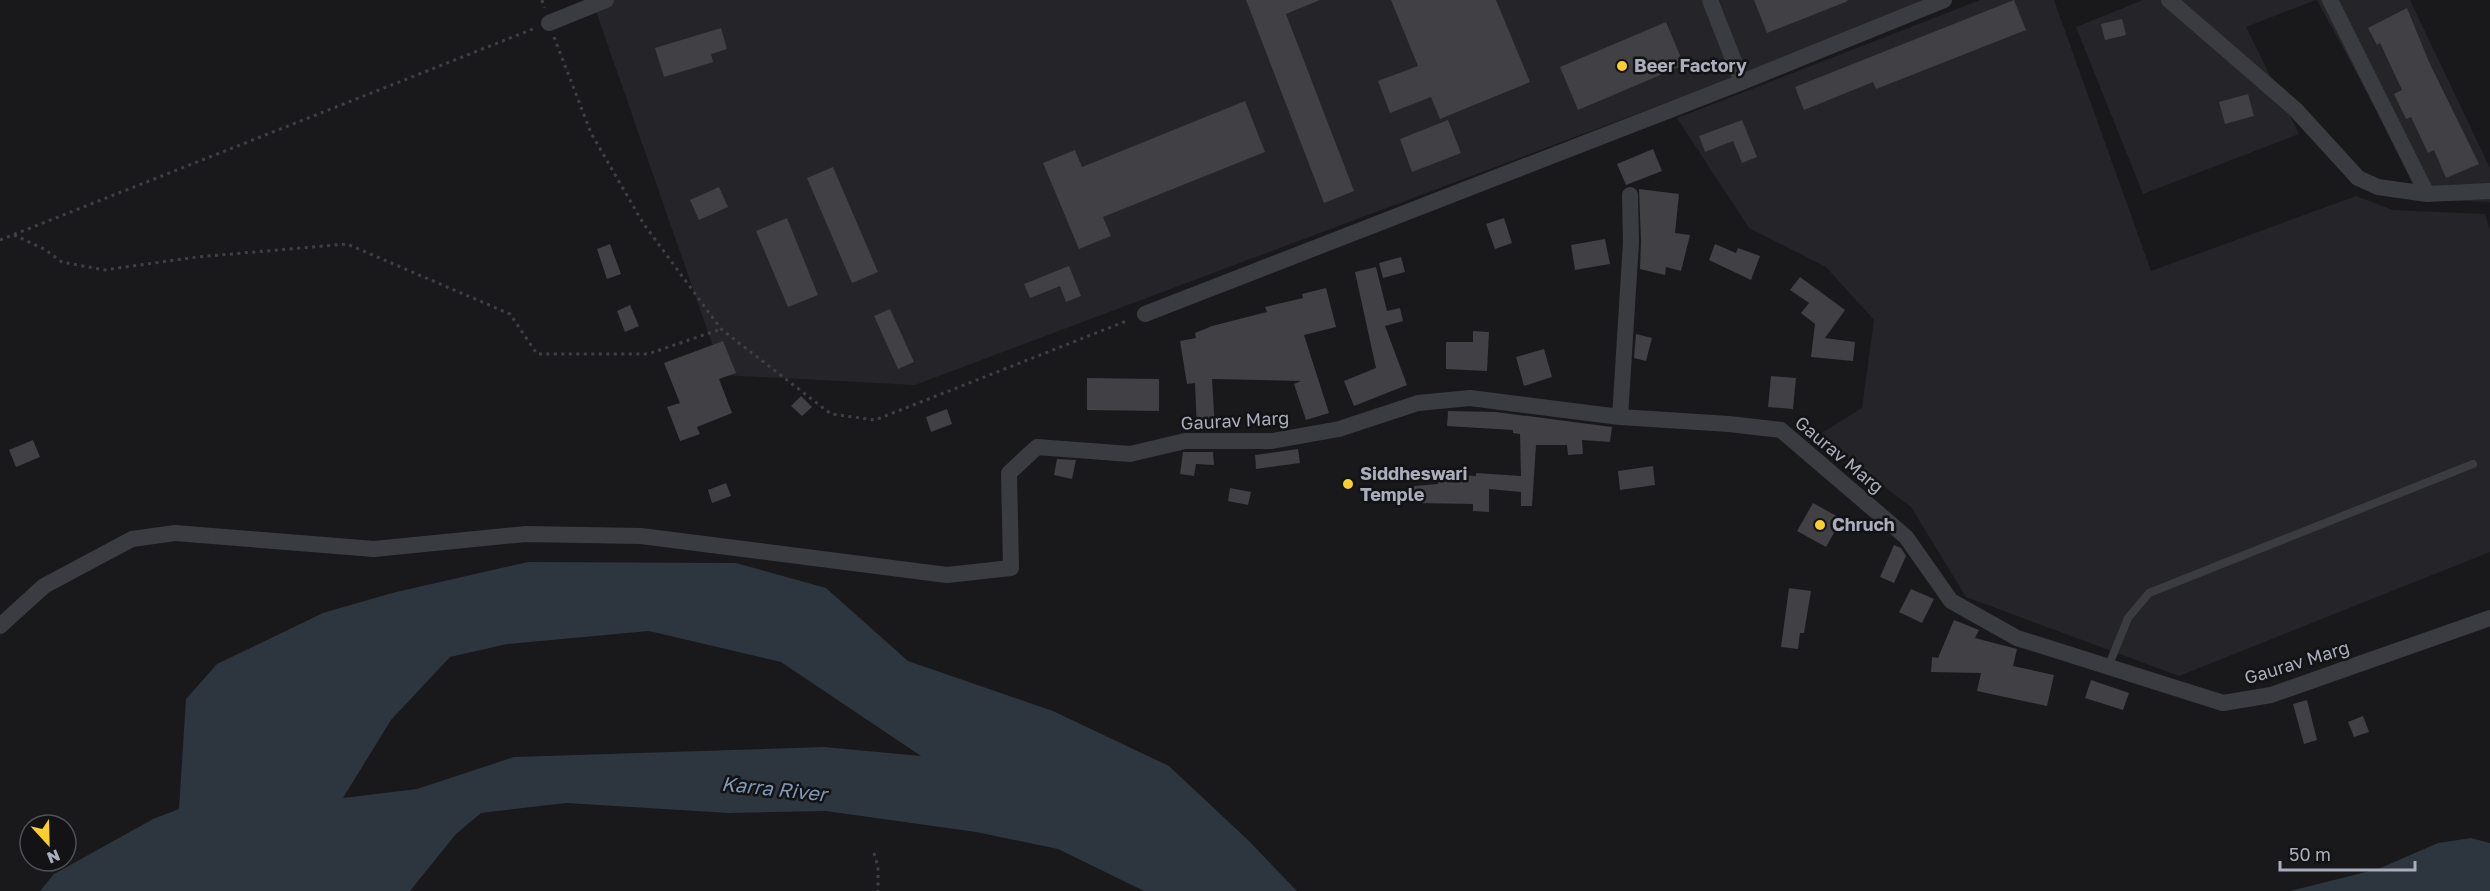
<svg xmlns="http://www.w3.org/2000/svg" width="2490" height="891" font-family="'Golos Text',sans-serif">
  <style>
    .built { fill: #252428 }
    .water { fill: #2d353f; fill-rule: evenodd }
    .building { fill: #404045 }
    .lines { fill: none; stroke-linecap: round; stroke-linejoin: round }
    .path { stroke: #3f4047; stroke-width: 3; stroke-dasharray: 3 4.5; stroke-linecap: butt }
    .lane { stroke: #3b3b42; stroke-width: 8 }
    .street { stroke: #3b3b42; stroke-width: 16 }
    .poi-dot { fill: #face31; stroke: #131316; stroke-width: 2 }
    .labels { text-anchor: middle; stroke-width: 5; stroke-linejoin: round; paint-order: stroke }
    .poi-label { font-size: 18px; font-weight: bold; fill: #aaadbb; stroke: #131316; text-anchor: start }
    .street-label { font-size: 18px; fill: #aaadbb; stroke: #131316 }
    .water-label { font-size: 20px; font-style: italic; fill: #8097b7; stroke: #131316 }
  </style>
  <rect width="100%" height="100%" fill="#19181b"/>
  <path class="built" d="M 592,0 L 1940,0 L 915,385 L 723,375 Z
    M 1980,0 L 2054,0 L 2151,271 L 2356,196 L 2393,210 L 2485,214 L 2490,230 L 2490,552 L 2179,676 L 1966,597 L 1911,507 L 1817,436 L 1862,408 L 1874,320 L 1826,267 L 1749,228 L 1677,118 Z
    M 2143,0 L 2316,0 L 2246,27 L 2299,134 L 2143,194 L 2076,27 Z
    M 2317,0 L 2410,0 L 2490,168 L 2490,202 L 2425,200 Z"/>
  <path class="water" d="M 528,562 L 736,563 L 826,588 L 908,661 L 1053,711 L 1169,766 L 1249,841 L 1297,891 L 1144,891 L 1058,849 L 976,832 L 826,811 L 729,813 L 566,803 L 481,813 L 456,834 L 410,891 L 40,891 L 54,874 L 153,819 L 179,809 L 186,699 L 217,664 L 323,613 L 392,593 ZM 649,631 L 781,662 L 921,756 L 824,747 L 514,757 L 417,789 L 343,798 L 391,720 L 450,657 L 507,644 Z
    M 2471,838 L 2490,843 L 2490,891 L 2290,891 L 2378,869 L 2438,843 Z"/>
  <path class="building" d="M 1246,0 L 1320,0 L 1286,14 L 1354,191 L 1324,203 Z
    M 1391,0 L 1496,0 L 1530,82 L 1440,119 L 1431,97 L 1390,113 L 1378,81 L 1418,66 Z
    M 1754,0 L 1847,0 L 1848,1 L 1767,33 Z
    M 2014,0 L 2026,30 L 1876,89 L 1873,82 L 1804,110 L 1795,87 Z
    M 2407,8 L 2429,62 L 2479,164 L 2446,178 L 2434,150 L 2428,153 L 2411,117 L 2406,119 L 2394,94 L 2402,90 L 2380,43 L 2377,45 L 2368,28 Z
    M 2122,19 L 2126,35 L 2105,40 L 2101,24 Z
    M 1666,22 L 1684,65 L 1578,110 L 1560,67 Z
    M 721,28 L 727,49 L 711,54 L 713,62 L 664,77 L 655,48 Z
    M 2248,94 L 2254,116 L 2225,124 L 2219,102 Z
    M 1245,101 L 1265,152 L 1103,217 L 1111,236 L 1079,249 L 1043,163 L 1075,150 L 1082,167 Z
    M 1448,120 L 1461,153 L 1412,172 L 1400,139 Z
    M 1742,120 L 1757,157 L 1742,163 L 1733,141 L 1705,152 L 1699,136 Z
    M 1653,149 L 1662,171 L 1626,185 L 1617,164 Z
    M 833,167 L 878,272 L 852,283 L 807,178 Z
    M 719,187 L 728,207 L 699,220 L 690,200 Z
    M 1639,189 L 1679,194 L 1675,233 L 1690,235 L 1681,271 L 1666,267 L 1665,275 L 1640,269 L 1641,242 Z
    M 787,218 L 818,295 L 788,307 L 756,231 Z
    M 1504,218 L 1512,243 L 1495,249 L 1486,224 Z
    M 1605,239 L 1610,264 L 1575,270 L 1571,245 Z
    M 610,244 L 621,274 L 607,279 L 597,249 Z
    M 1715,244 L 1736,253 L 1738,248 L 1760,256 L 1751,280 L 1709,260 Z
    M 1401,257 L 1405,272 L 1383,278 L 1379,263 Z
    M 1069,266 L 1081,296 L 1066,302 L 1060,286 L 1030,298 L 1024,284 Z
    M 1376,267 L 1387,311 L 1400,308 L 1403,321 L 1385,326 L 1407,385 L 1354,406 L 1344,381 L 1376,368 L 1355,272 Z
    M 1800,277 L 1845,310 L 1825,338 L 1855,342 L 1853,361 L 1811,357 L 1815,324 L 1801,313 L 1809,303 L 1790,290 Z
    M 1326,288 L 1336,327 L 1304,335 L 1329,413 L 1306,420 L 1294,384 L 1301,381 L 1212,379 L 1215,430 L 1197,430 L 1195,383 L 1187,384 L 1180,341 L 1196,338 L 1195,333 L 1212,326 L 1267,312 L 1265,307 L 1303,298 L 1302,294 Z
    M 630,305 L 639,326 L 625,332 L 617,311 Z
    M 890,309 L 914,362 L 898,369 L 874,316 Z
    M 1473,331 L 1489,332 L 1487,371 L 1446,369 L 1446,342 L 1473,342 Z
    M 1636,334 L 1652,338 L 1646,361 L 1634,358 Z
    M 723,341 L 736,373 L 719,379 L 732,413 L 697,427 L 700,434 L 680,441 L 667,407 L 680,403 L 664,363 Z
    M 1544,349 L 1552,377 L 1524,386 L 1516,357 Z
    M 1771,376 L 1796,378 L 1793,409 L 1768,407 Z
    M 1087,378 L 1159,379 L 1159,411 L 1087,410 Z
    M 801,396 L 812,407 L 802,416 L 791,406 Z
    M 947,409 L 952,424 L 931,432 L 926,417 Z
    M 1448,411 L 1496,412 L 1612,427 L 1610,442 L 1582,440 L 1583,454 L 1568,455 L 1567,445 L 1536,445 L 1532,506 L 1521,506 L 1521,492 L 1489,489 L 1489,512 L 1473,511 L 1473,504 L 1415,503 L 1414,486 L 1438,484 L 1439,474 L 1476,476 L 1476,473 L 1521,476 L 1520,434 L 1513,433 L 1513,430 L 1447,426 Z
    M 33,440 L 40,457 L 16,467 L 9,450 Z
    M 1298,449 L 1300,463 L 1256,469 L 1255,455 Z
    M 1183,452 L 1213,452 L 1214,465 L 1196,464 L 1194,476 L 1180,474 Z
    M 1057,459 L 1076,460 L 1072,479 L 1054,475 Z
    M 1653,466 L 1655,485 L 1620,490 L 1618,471 Z
    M 726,483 L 731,496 L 712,503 L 708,490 Z
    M 1230,488 L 1251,492 L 1248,505 L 1228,501 Z
    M 1813,503 L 1842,519 L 1826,547 L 1797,531 Z
    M 1894,545 L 1901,548 L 1906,556 L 1894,583 L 1880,577 Z
    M 1789,588 L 1811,591 L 1804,633 L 1800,633 L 1798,649 L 1781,647 Z
    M 1911,589 L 1934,599 L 1922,623 L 1899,612 Z
    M 1954,620 L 1979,630 L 1975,638 L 2017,649 L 2013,666 L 2054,675 L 2047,706 L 1977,691 L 1981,673 L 1931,672 L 1932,657 L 1938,658 Z
    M 2091,680 L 2129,693 L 2123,710 L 2085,698 Z
    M 2307,700 L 2317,740 L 2304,744 L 2293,704 Z
    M 2363,716 L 2369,732 L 2354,737 L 2348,722 Z"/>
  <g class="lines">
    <path class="path" d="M 542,0 L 544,8
      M 554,37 L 591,133 L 643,223 L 721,329 L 831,414 L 875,420 L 1129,320
      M 14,235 L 44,249 L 62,262 L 104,270 L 197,257 L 347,244 L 510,314 L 537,354 L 648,354 L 721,329
      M 0,240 L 533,29
      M 874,853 L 878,867 L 878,891"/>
    <path class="lane" d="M 2108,667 L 2128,618 L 2149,593 L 2473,464"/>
    <path class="street" d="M 1710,0 L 1742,82
      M 2169,0 L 2295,109 L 2358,178 L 2378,187 L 2427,194 L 2490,191
      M 2330,0 L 2427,194
      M 549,23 L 606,0
      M 1145,314 L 1742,82 L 1944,0
      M 1620,417 L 1631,242 L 1630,195
      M 0,626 L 44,586 L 132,539 L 175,533 L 374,549 L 526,534 L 641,536 L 947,575 L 1011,568 L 1009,473 L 1037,447 L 1130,454 L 1185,441 L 1272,441 L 1339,429 L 1418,403 L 1470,398 L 1620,417 L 1729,424 L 1781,430 L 1906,537 L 1951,601 L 2017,638 L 2223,703 L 2271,695 L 2490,618"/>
  </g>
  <g class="poi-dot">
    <circle cx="1622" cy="66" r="6"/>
    <circle cx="1348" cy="484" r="6"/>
    <circle cx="1820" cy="525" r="6"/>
  </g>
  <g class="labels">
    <g class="poi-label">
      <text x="1634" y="72">Beer Factory</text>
      <text x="1360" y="480">Siddheswari<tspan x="1360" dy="21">Temple</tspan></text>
      <text x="1832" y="531">Chruch</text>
    </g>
    <g class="street-label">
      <text transform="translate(1235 421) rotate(-3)" y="6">Gaurav Marg</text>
      <text transform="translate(1839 455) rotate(40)" y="6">Gaurav Marg</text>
      <text transform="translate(2297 663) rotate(-17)" y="6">Gaurav Marg</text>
    </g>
    <g class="water-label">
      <text transform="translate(774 789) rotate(6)" y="7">Karra River</text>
    </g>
  </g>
  <g transform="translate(48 843) rotate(158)"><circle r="28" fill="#131316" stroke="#4f5158" stroke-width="1.5"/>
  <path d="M0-4.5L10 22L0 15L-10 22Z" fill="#face31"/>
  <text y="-9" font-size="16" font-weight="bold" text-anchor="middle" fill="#aaadbb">N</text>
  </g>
  <path d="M2280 861v9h135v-9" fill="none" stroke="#aaadbb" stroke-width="3"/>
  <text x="2289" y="861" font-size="18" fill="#aaadbb" stroke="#131316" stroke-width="4.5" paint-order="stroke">50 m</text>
</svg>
